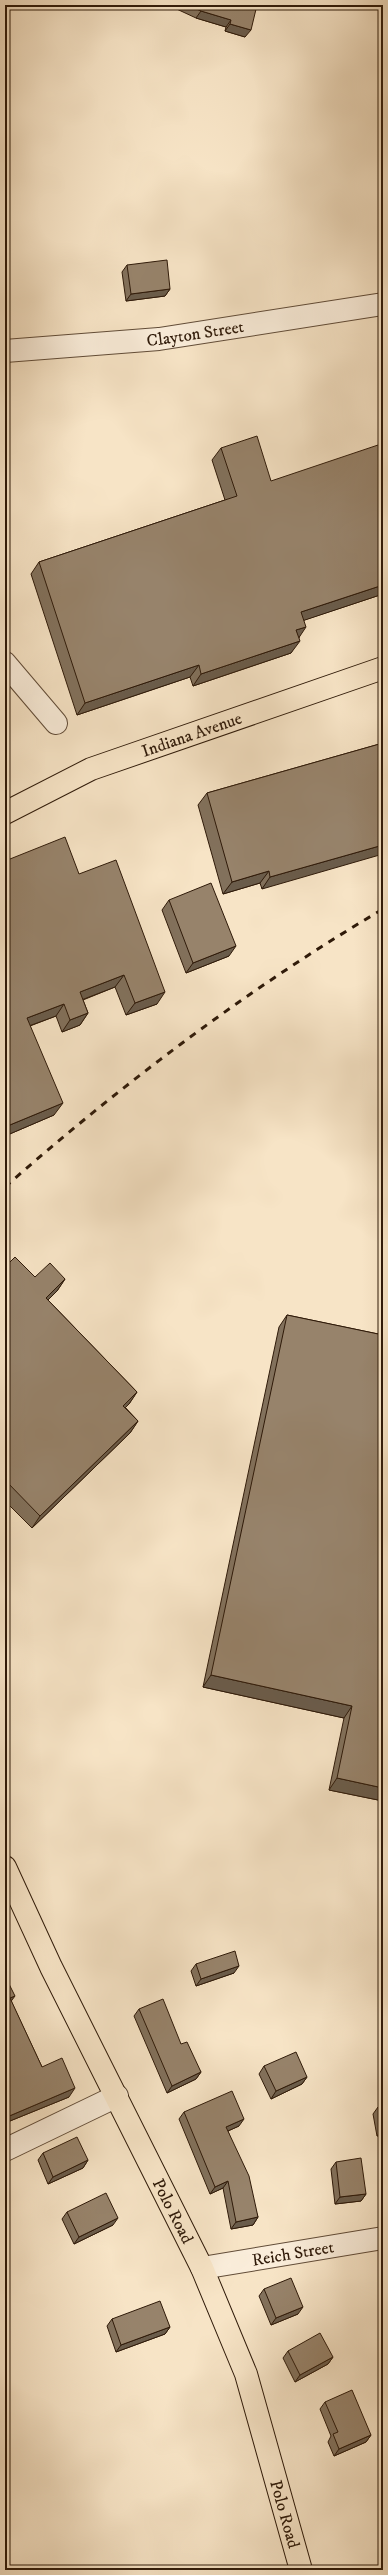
<svg xmlns="http://www.w3.org/2000/svg" width="388" height="2575" font-family="'IM FELL DW Pica',serif">
  <style>
    .lines { fill: none; stroke-linecap: round; stroke-linejoin: round }
    .minor-casing { stroke: #614c38; stroke-width: 24 }
    .major-casing { stroke: #2f1a09; stroke-width: 24 }
    .minor { stroke: #faedda; stroke-width: 22 }
    .major { stroke: #f7e4c6; stroke-width: 22 }
    .rail { stroke: #2f1a09; stroke-width: 3; stroke-dasharray: 7 7; stroke-linecap: butt }
    .wall { fill: #82715c; stroke: #2f1a09 }
    .shaded-wall { fill: #6a5c4b; stroke: #2f1a09 }
    .building { fill: #97836b; stroke: #2f1a09 }
    .labels { text-anchor: middle; stroke-width: 4; stroke-linejoin: round; paint-order: stroke }
    .street-label { font-size: 17px; fill: #2f1a09; stroke: #faedda }
  </style>
  <rect width="100%" height="100%" fill="#f7e4c6"/>
  <filter id="stains"><feTurbulence type="fractalNoise" baseFrequency=".005" numOctaves="4"/><feColorMatrix values="0 0 0 0 .2 0 0 0 0 .09 0 0 0 0 .02 0 0 0 .5 -.17"/></filter>
  <radialGradient id="worn" r=".72"><stop offset=".6" stop-color="#630" stop-opacity="0"/><stop offset="1" stop-color="#630" stop-opacity=".3"/></radialGradient>
  <g class="lines">
    <defs>
      <g id="minor">
        <path id="s1" d="M 5,351 L 159,339 L 383,304"/>
        <path d="M 5,663 L 56,723"/>
        <path d="M 5,2150 L 117,2096"/>
        <path id="s2" d="M 202,2268 L 383,2238"/>
      </g>
      <g id="major">
        <path id="s3" d="M 5,813 L 91,769 L 383,668"/>
        <path id="s4" d="M 5,1867 L 51,1967 L 202,2268 L 246,2374 L 301,2570"/>
      </g>
    </defs>
    <use href="#minor" class="minor-casing"/>
    <use href="#major" class="major-casing"/>
    <use href="#minor" class="minor"/>
    <use href="#major" class="major"/>
    <path class="rail" d="M 5,1187 C 122,1084 249,988 383,909"/>
  </g>
  <path class="wall" d="M 168,5 L 257,5 L 245,37 L 225,31 L 226,27 L 196,18 Z
    M 127,265 L 170,289 L 165,296 L 126,301 L 122,272 Z
    M 221,448 L 271,481 L 383,594 L 304,620 L 299,638 L 291,653 L 193,686 L 190,677 L 77,715 L 31,574 L 39,562 L 225,500 L 212,460 Z
    M 383,743 L 262,889 L 260,883 L 223,894 L 198,805 L 207,793 Z
    M 5,861 L 79,874 L 157,1004 L 126,1015 L 115,987 L 83,1000 L 88,1013 L 80,1025 L 62,1032 L 56,1016 L 30,1026 L 54,1115 L 5,1136 Z
    M 169,900 L 229,956 L 186,973 L 162,910 Z
    M 5,1267 L 35,1277 L 65,1279 L 57,1291 L 48,1300 L 137,1392 L 129,1404 L 125,1407 L 138,1421 L 130,1433 L 32,1528 L 5,1501 Z
    M 287,1315 L 383,1335 L 383,1801 L 329,1790 L 344,1718 L 203,1687 L 279,1327 Z
    M 196,1964 L 234,1973 L 196,1986 L 191,1971 Z
    M 5,1976 L 11,2001 L 42,2067 L 69,2097 L 5,2123 Z
    M 139,2009 L 181,2044 L 201,2072 L 196,2079 L 167,2093 L 134,2016 Z
    M 264,2066 L 307,2077 L 302,2084 L 271,2099 L 259,2074 Z
    M 383,2106 L 383,2135 L 377,2136 L 373,2114 L 378,2107 Z
    M 184,2112 L 239,2126 L 228,2131 L 258,2217 L 253,2225 L 231,2229 L 223,2188 L 210,2194 L 179,2119 Z
    M 43,2153 L 88,2160 L 83,2168 L 48,2184 L 38,2160 Z
    M 336,2162 L 366,2194 L 361,2201 L 335,2204 L 331,2169 Z
    M 67,2212 L 113,2225 L 74,2244 L 62,2219 Z
    M 264,2289 L 298,2314 L 271,2325 L 259,2296 Z
    M 112,2319 L 170,2327 L 165,2334 L 116,2352 L 107,2326 Z
    M 288,2351 L 333,2357 L 328,2364 L 295,2382 L 283,2358 Z
    M 325,2402 L 371,2435 L 366,2442 L 334,2456 L 328,2442 L 331,2436 L 320,2409 Z"/>
  <path class="shaded-wall" d="M 201,11 L 231,20 L 226,27 L 196,18 Z
    M 230,24 L 251,30 L 245,37 L 225,31 Z
    M 170,289 L 165,296 L 126,301 L 131,294 Z
    M 383,585 L 383,594 L 293,624 L 301,612 Z
    M 306,627 L 298,639 L 296,630 Z
    M 300,641 L 291,653 L 193,686 L 201,674 Z
    M 199,665 L 190,677 L 77,715 L 85,703 Z
    M 383,845 L 383,854 L 262,889 L 270,877 Z
    M 269,871 L 260,883 L 223,894 L 232,882 Z
    M 236,946 L 229,956 L 186,973 L 193,963 Z
    M 124,975 L 115,987 L 71,1004 L 80,992 Z
    M 165,992 L 157,1004 L 126,1015 L 135,1003 Z
    M 64,1004 L 56,1016 L 18,1030 L 27,1018 Z
    M 88,1013 L 80,1025 L 62,1032 L 70,1020 Z
    M 63,1103 L 54,1115 L 5,1136 L 5,1127 Z
    M 65,1279 L 57,1291 L 38,1310 L 46,1298 Z
    M 137,1392 L 129,1404 L 115,1418 L 123,1406 Z
    M 138,1421 L 130,1433 L 32,1528 L 40,1516 Z
    M 211,1675 L 352,1706 L 344,1718 L 203,1687 Z
    M 337,1778 L 383,1788 L 383,1801 L 329,1790 Z
    M 239,1966 L 234,1973 L 196,1986 L 201,1979 Z
    M 15,1996 L 9,2004 L 10,1998 Z
    M 201,2072 L 196,2079 L 167,2093 L 172,2086 Z
    M 307,2077 L 302,2084 L 271,2099 L 276,2091 Z
    M 75,2088 L 69,2097 L 5,2123 L 5,2119 L 7,2117 Z
    M 244,2119 L 239,2126 L 221,2134 L 226,2127 Z
    M 382,2129 L 383,2129 L 383,2135 L 377,2136 Z
    M 88,2160 L 83,2168 L 48,2184 L 53,2177 Z
    M 228,2181 L 223,2188 L 210,2194 L 215,2187 Z
    M 366,2194 L 361,2201 L 335,2204 L 340,2197 Z
    M 258,2217 L 253,2225 L 231,2229 L 236,2222 Z
    M 118,2218 L 113,2225 L 74,2244 L 79,2237 Z
    M 303,2307 L 298,2314 L 271,2325 L 276,2318 Z
    M 170,2327 L 165,2334 L 116,2352 L 121,2345 Z
    M 333,2357 L 328,2364 L 295,2382 L 300,2375 Z
    M 371,2435 L 366,2442 L 334,2456 L 339,2449 Z"/>
  <path class="building" d="M 188,5 L 257,5 L 251,30 L 230,24 L 231,20 L 201,11 Z
    M 167,260 L 170,289 L 131,294 L 127,265 Z
    M 257,436 L 271,481 L 381,444 L 383,450 L 383,585 L 301,612 L 306,627 L 296,630 L 300,641 L 201,674 L 199,665 L 85,703 L 39,562 L 237,496 L 221,448 Z
    M 383,743 L 383,845 L 270,877 L 269,871 L 232,882 L 207,793 Z
    M 65,837 L 79,874 L 116,860 L 165,992 L 135,1003 L 124,975 L 80,992 L 88,1013 L 70,1020 L 64,1004 L 27,1018 L 63,1103 L 5,1127 L 5,861 Z
    M 211,883 L 236,946 L 193,963 L 169,900 Z
    M 15,1257 L 35,1277 L 50,1263 L 65,1279 L 46,1298 L 137,1392 L 123,1406 L 138,1421 L 40,1516 L 5,1480 L 5,1267 Z
    M 287,1315 L 383,1335 L 383,1788 L 337,1778 L 352,1706 L 211,1675 Z
    M 235,1951 L 239,1966 L 201,1979 L 196,1964 Z
    M 5,1976 L 15,1996 L 10,1998 L 42,2067 L 62,2058 L 75,2088 L 7,2117 L 5,2112 L 5,2067 L 8,2066 L 5,2058 Z
    M 163,1999 L 181,2044 L 187,2042 L 201,2072 L 172,2086 L 139,2009 Z
    M 296,2052 L 307,2077 L 276,2091 L 264,2066 Z
    M 232,2091 L 244,2119 L 226,2127 L 249,2176 L 258,2217 L 236,2222 L 228,2181 L 215,2187 L 184,2112 Z
    M 383,2106 L 383,2129 L 382,2129 L 378,2107 Z
    M 77,2137 L 88,2160 L 53,2177 L 43,2153 Z
    M 361,2158 L 366,2194 L 340,2197 L 336,2162 Z
    M 106,2193 L 118,2218 L 79,2237 L 67,2212 Z
    M 291,2278 L 303,2307 L 276,2318 L 264,2289 Z
    M 160,2301 L 170,2327 L 121,2345 L 112,2319 Z
    M 320,2333 L 333,2357 L 300,2375 L 288,2351 Z
    M 352,2390 L 371,2435 L 339,2449 L 333,2434 L 338,2432 L 325,2402 Z"/>
  <g class="labels">
    <g class="street-label">
      <text dy="6" stroke="none"><textPath href="#s1" startOffset="191">Clayton Street</textPath></text>
      <text dy="6" stroke="none"><textPath href="#s3" startOffset="203">Indiana Avenue</textPath></text>
      <text dy="6" stroke="none"><textPath href="#s4" startOffset="383">Polo Road</textPath></text>
      <text dy="6" stroke="none"><textPath href="#s2" startOffset="92">Reich Street</textPath></text>
      <text dy="6" stroke="none"><textPath href="#s4" startOffset="707">Polo Road</textPath></text>
    </g>
  </g>
  <rect width="388" height="2575" fill="none" stroke="#f7e4c6" stroke-width="20"/>
  <rect x="6" y="6" width="376" height="2563" fill="none" stroke="#2f1a09" stroke-width="2"/>
  <rect x="10" y="10" width="368" height="2555" fill="none" stroke="#2f1a09"/>
  <rect width="100%" height="100%" filter="url(#stains)"/>
  <rect width="100%" height="100%" fill="url(#worn)"/>
</svg>
